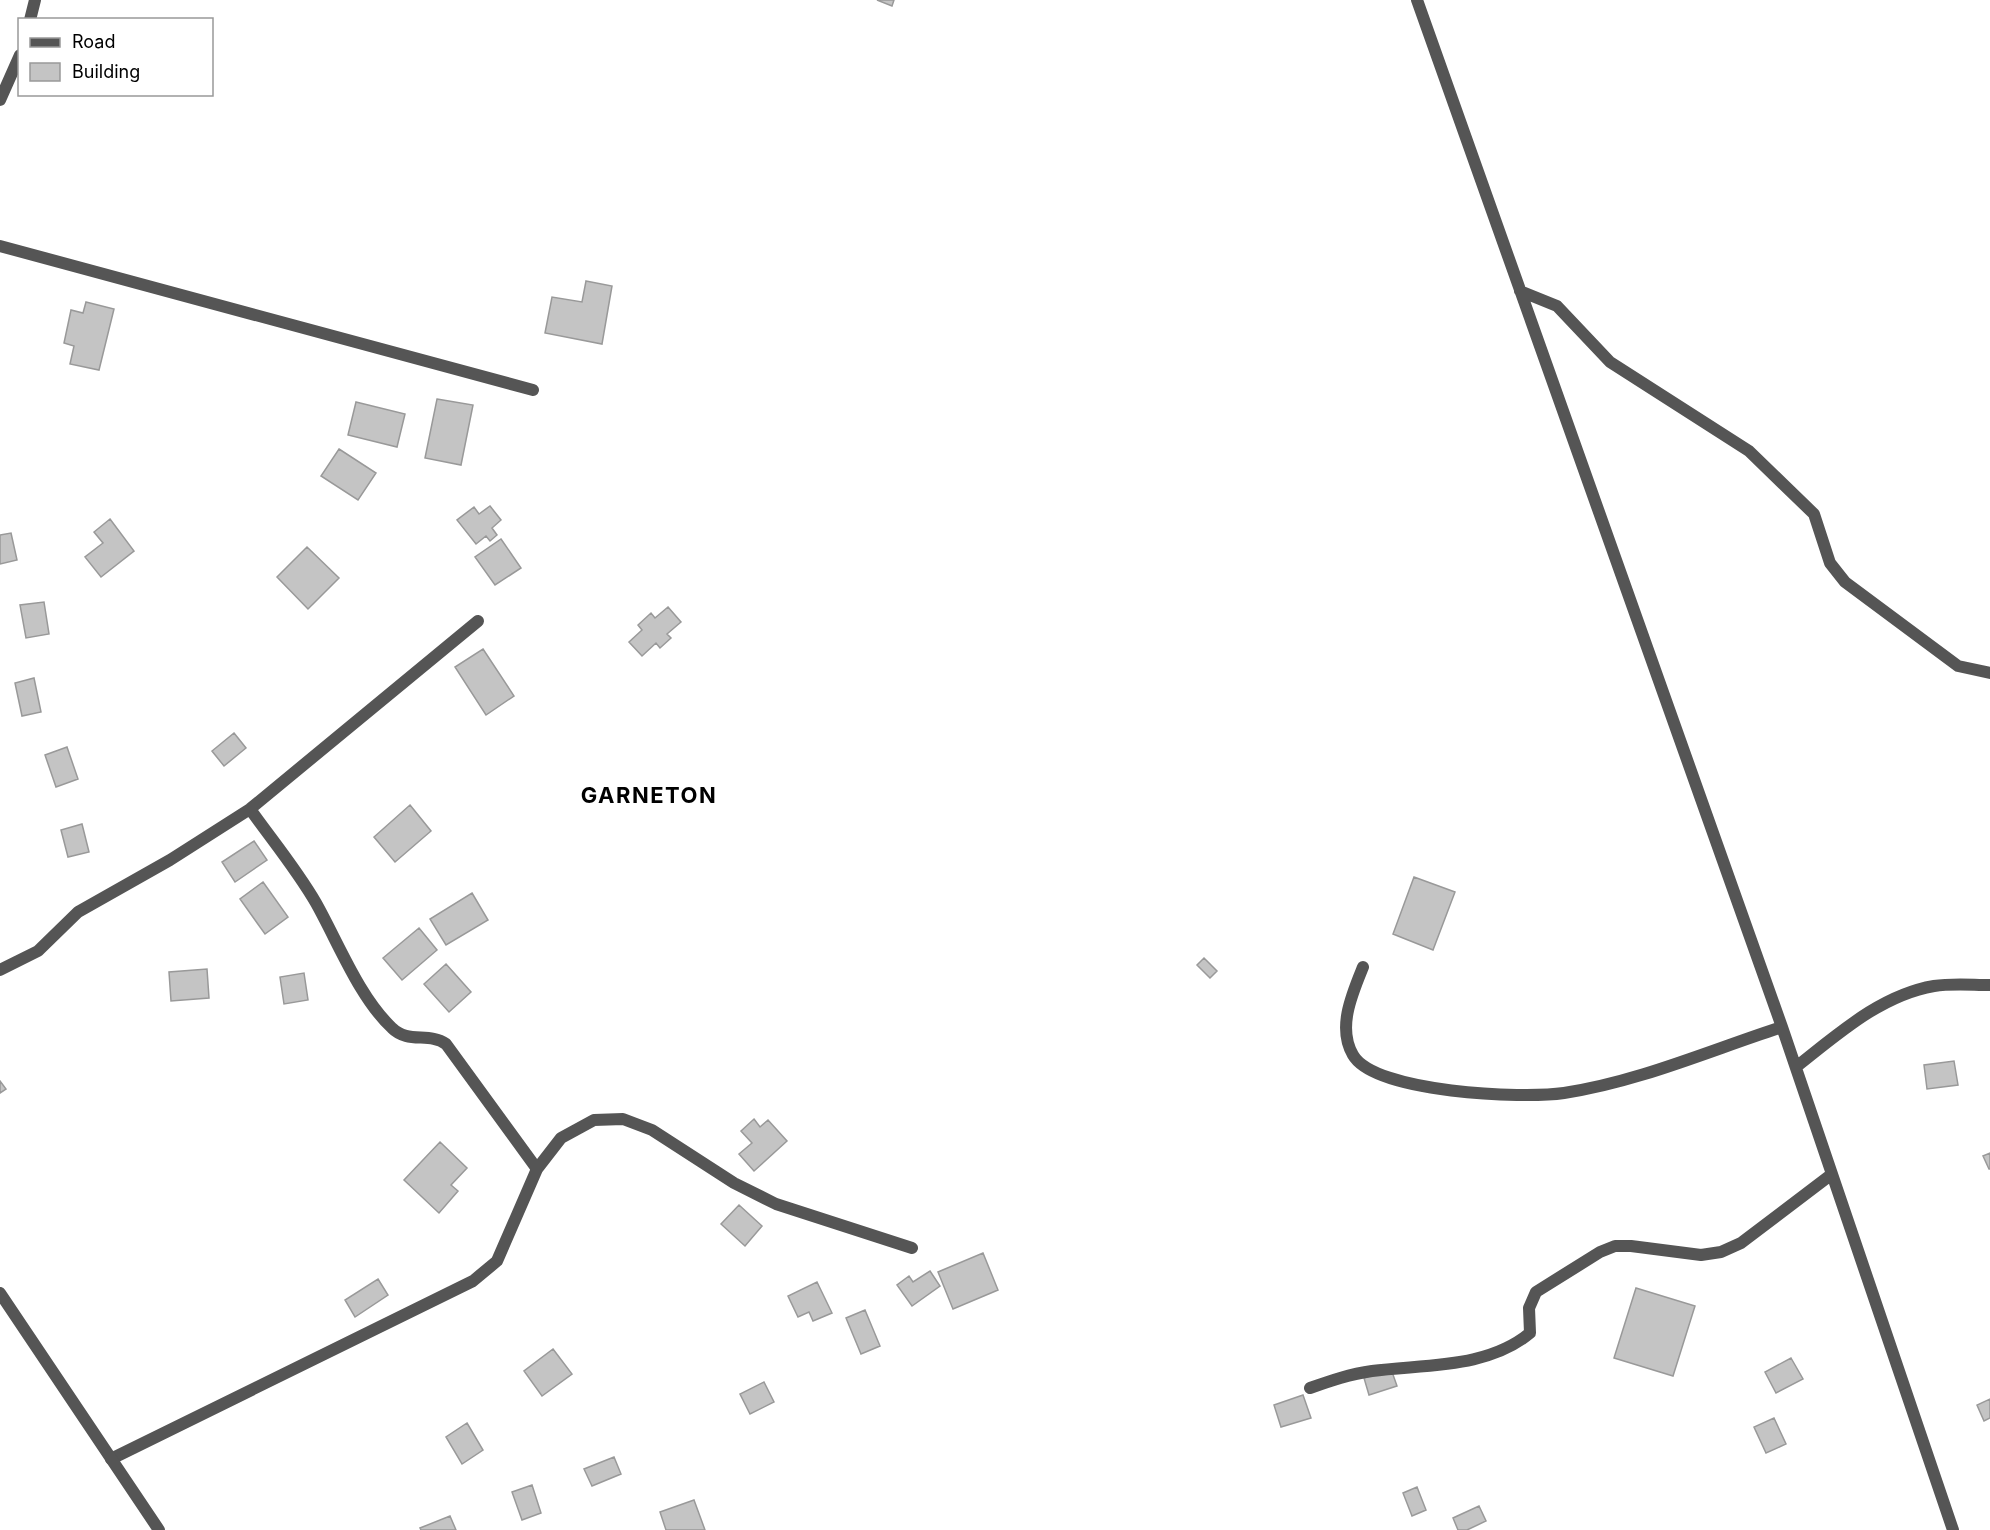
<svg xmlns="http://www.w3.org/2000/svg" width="1990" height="1530" font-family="Inter,sans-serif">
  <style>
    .building { fill: #c4c4c4; stroke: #999; stroke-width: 1.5 }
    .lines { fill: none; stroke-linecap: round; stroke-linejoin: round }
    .minor { stroke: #555; stroke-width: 12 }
    .tertiary { stroke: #555; stroke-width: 12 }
    .labels { text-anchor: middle; stroke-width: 4.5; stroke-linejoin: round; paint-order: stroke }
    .district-label { font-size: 22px; font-weight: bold; letter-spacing: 1.5px; fill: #000; stroke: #fff }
  </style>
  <rect width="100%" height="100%" fill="#fff"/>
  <path class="building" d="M 877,0 L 894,0 L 892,6 Z
    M 586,281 L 612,286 L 602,344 L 545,333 L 552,297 L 582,302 Z
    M 86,302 L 114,309 L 99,370 L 70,364 L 74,346 L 64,343 L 71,310 L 83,313 Z
    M 437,399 L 473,405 L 461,465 L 425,458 Z
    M 356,402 L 405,414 L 397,447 L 348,435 Z
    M 339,449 L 376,473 L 358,500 L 321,476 Z
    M 490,506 L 501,520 L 492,528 L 497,535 L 490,541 L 486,536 L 476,544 L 457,520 L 474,507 L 479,514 Z
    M 110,519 L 134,551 L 101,577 L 85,557 L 103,543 L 94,532 Z
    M 11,533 L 17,560 L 0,564 L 0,535 Z
    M 501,539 L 521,568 L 495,585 L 475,557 Z
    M 307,547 L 339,578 L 308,609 L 277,577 Z
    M 44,602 L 49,634 L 26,638 L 20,605 Z
    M 668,607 L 681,622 L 667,634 L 671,638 L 660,648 L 656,643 L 642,656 L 629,642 L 642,630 L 638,625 L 651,613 L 655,618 Z
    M 483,649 L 514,696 L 486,715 L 455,667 Z
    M 34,678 L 41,712 L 22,716 L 15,683 Z
    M 234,733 L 246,748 L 224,766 L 212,751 Z
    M 67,747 L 78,779 L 56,787 L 45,755 Z
    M 410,805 L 431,831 L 395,862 L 374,837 Z
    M 82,824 L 89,852 L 68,857 L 61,830 Z
    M 254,841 L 267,860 L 235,882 L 222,862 Z
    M 1414,877 L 1455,892 L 1433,950 L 1393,934 Z
    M 263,882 L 288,917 L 265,934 L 240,899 Z
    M 472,893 L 488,920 L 446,945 L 430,919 Z
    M 419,928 L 437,950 L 402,980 L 383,958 Z
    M 1204,958 L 1217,971 L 1210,978 L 1197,965 Z
    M 446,964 L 471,992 L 449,1012 L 424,984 Z
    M 207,969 L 209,998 L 171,1001 L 169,972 Z
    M 304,973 L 308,1000 L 284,1004 L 280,977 Z
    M 1954,1061 L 1958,1085 L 1927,1089 L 1924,1065 Z
    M 0,1081 L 6,1089 L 0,1093 Z
    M 754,1119 L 760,1127 L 768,1120 L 787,1141 L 754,1171 L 739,1154 L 752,1143 L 741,1131 Z
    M 440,1142 L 467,1168 L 451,1185 L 458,1191 L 439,1213 L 404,1180 Z
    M 1990,1153 L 1990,1169 L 1989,1169 L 1983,1156 Z
    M 739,1205 L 762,1226 L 745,1246 L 721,1224 Z
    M 983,1253 L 998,1290 L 953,1309 L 938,1272 Z
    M 930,1271 L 940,1286 L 912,1306 L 897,1285 L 909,1276 L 913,1282 Z
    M 378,1279 L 388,1295 L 355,1317 L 345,1300 Z
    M 817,1282 L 832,1313 L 813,1321 L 809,1312 L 798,1317 L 788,1296 Z
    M 1636,1288 L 1695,1306 L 1673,1376 L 1614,1358 Z
    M 865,1310 L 880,1346 L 861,1354 L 846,1318 Z
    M 553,1349 L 572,1374 L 542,1396 L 524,1371 Z
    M 1791,1358 L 1803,1379 L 1776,1393 L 1765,1372 Z
    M 1391,1369 L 1397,1386 L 1369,1395 L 1364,1378 Z
    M 764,1382 L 774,1402 L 750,1414 L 740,1394 Z
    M 1303,1395 L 1311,1418 L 1281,1427 L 1274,1405 Z
    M 1990,1399 L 1990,1418 L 1984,1421 L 1977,1405 Z
    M 1774,1418 L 1786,1444 L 1766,1453 L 1754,1427 Z
    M 467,1423 L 483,1450 L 462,1464 L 446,1437 Z
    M 614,1457 L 621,1474 L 592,1486 L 584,1469 Z
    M 532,1485 L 541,1513 L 522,1520 L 512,1492 Z
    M 1417,1487 L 1426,1510 L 1412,1516 L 1403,1493 Z
    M 694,1500 L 705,1530 L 666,1530 L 660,1512 Z
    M 1479,1506 L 1486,1521 L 1467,1530 L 1458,1530 L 1453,1518 Z
    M 450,1516 L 456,1530 L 421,1530 L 420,1528 Z"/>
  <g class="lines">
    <path class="minor" d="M 1417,0 L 1782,1027 L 1953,1530
      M 30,20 L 35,0
      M 0,100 L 20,55
      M 0,246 L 533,390
      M 1520,291 L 1557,306 L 1610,362 L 1749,451 L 1814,514 L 1830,563 L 1845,582 L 1958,666 L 1990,673
      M 250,809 C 272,840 297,870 316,903 C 338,942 359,997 392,1028 C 408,1044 429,1032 446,1044 L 537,1169
      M 1363,967 C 1352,994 1337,1028 1353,1055 C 1375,1093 1523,1099 1564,1093 C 1638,1082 1711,1050 1782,1027
      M 0,970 L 38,951 L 78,912 L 170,860 L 250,809 L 478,621
      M 1796,1067 C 1838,1034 1881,995 1934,986 C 1952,983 1972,985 1990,985
      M 1310,1388 C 1330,1381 1350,1374 1372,1371 C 1424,1364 1487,1369 1530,1333 L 1529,1308 L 1536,1292 L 1600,1252 L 1615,1246 L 1631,1246 L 1701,1255 L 1721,1252 L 1741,1243 L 1832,1174
      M 111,1459 L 473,1281 L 497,1261 L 537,1169 L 561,1138 L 594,1120 L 623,1119 L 652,1130 L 734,1183 L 776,1204 L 912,1248"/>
    <path class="tertiary" d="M 0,1293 L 159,1530"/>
  </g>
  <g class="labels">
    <g class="district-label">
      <text x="649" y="803">GARNETON</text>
    </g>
  </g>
  <rect x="18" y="18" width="195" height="78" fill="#ffffff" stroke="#999999" stroke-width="1.5"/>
  <rect x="30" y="38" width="30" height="9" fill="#555555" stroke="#999999" stroke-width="1.5"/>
  <text x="72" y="48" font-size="18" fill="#000000">Road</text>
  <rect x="30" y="63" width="30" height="18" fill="#c4c4c4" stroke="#999999" stroke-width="1.5"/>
  <text x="72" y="78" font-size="18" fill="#000000">Building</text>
</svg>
